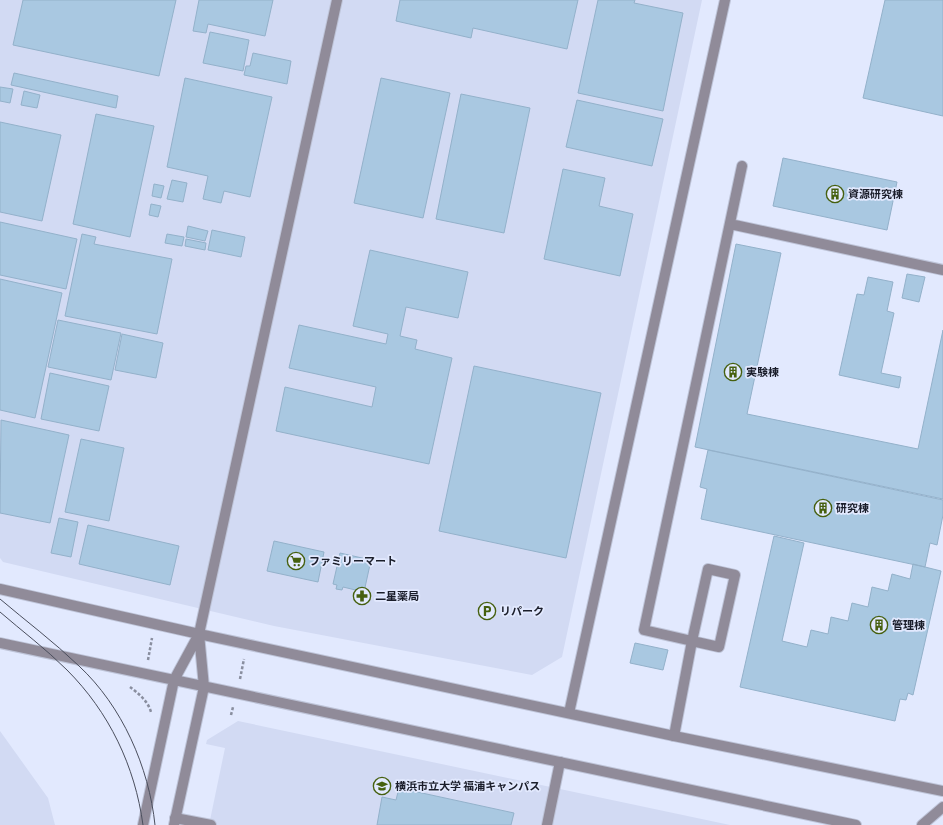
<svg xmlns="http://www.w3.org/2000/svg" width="943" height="825" font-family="Poppins,'Noto Sans JP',sans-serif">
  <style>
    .built { fill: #d2daf3 }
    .building { fill: #a9c8e1; stroke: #93b1ca }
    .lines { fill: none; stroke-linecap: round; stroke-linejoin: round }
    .service-casing { stroke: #bec4d8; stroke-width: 12 }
    .minor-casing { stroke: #bec4d8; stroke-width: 12 }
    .tertiary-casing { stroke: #bec4d8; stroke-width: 12 }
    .path { stroke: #898e9f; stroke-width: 2.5; stroke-dasharray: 3 2; stroke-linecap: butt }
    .service { stroke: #908b99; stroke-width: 10 }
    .minor { stroke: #908b99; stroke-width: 10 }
    .tertiary { stroke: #908b99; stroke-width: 10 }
    .tram { stroke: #4a4e5d; stroke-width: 1 }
    .labels { text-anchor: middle; stroke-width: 3.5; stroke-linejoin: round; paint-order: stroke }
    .poi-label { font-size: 11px; font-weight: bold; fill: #1a1d2a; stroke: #e2e9fe; text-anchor: start }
  </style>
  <rect width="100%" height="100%" fill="#e2e9fe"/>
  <path class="built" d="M 0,0 L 702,0 L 562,657 L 532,675 L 274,626 L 3,562 L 0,558 Z
    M 238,721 L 730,825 L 209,825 L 225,748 L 206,744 L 207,740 Z
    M 0,731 L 48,798 L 55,825 L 0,825 Z"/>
  <path class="building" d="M 23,0 L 176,0 L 159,76 L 13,45 Z
    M 199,0 L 273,0 L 265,36 L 208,24 L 206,33 L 193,31 Z
    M 400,0 L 578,0 L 567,49 L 473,28 L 471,38 L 396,21 Z
    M 598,0 L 635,0 L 634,3 L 683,13 L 663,111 L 578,93 Z
    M 885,0 L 943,0 L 943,116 L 863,98 Z
    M 210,32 L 249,40 L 243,71 L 203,63 Z
    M 253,53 L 291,61 L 287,84 L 244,75 L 246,66 L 250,66 Z
    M 14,73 L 118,96 L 116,108 L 11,85 Z
    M 185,78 L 272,97 L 250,197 L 224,191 L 221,203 L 203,199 L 208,176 L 167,167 Z
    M 381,78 L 450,93 L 423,218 L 354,203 Z
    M 0,87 L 13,89 L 10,103 L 0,101 Z
    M 24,91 L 40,95 L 37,108 L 21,105 Z
    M 461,94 L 530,108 L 504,233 L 436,219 Z
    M 577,100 L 663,119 L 652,166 L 566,147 Z
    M 96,114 L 154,126 L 130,237 L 73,224 Z
    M 0,122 L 61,135 L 42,221 L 0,212 Z
    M 783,158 L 897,182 L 887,230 L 773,206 Z
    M 563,169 L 605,178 L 599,206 L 633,214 L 620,276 L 544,259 Z
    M 172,180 L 187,183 L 183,202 L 167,199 Z
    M 154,184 L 164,186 L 161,198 L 152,196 Z
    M 151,204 L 161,206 L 158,217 L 149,215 Z
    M 0,222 L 77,239 L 66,289 L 0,275 Z
    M 188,226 L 208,231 L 205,241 L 186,237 Z
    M 212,230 L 245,237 L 241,257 L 208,250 Z
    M 82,234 L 96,237 L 94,244 L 172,259 L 157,334 L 65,316 Z
    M 167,234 L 184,237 L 182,246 L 165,243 Z
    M 186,239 L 206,243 L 205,250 L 185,246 Z
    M 736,244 L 781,253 L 747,414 L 918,449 L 943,330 L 943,499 L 695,447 Z
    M 370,250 L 468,272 L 458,318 L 406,307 L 400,336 L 417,340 L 415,349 L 452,358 L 429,464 L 276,431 L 285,387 L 372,407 L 376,387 L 289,368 L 299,325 L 386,344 L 388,334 L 353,326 Z
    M 907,274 L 925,277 L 919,302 L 902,298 Z
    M 868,277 L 893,282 L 887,311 L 894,313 L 881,373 L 901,377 L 899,388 L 839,375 L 857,294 L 864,295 Z
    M 0,279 L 62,293 L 35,418 L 0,410 Z
    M 58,320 L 121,333 L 111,380 L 48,367 Z
    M 122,334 L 163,343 L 156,378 L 115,370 Z
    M 474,366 L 601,393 L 566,558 L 439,531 Z
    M 50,373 L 109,386 L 99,431 L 41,419 Z
    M 1,420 L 69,435 L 50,523 L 0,513 Z
    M 81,439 L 124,448 L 109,521 L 65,512 Z
    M 708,450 L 943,500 L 943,515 L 937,545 L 930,543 L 925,567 L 701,519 L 707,489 L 700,487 Z
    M 59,518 L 78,522 L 71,557 L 51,553 Z
    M 88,525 L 179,546 L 170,585 L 79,564 Z
    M 774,536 L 804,543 L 782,641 L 807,647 L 811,630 L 828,634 L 831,617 L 848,621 L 852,603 L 868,607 L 872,587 L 888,591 L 892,574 L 910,579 L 913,564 L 941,571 L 913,695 L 908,693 L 906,700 L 900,699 L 895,721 L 740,687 Z
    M 274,541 L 324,552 L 318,582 L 267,571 Z
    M 340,553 L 371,560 L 364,592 L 343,587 L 342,590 L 336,589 L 337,585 L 333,584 Z
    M 635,643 L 668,650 L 663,670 L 630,663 Z
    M 399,788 L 514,813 L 511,825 L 377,825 L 382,797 L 396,800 Z"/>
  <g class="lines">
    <defs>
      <path id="service" d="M 730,224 L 943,270
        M 708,569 L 735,575 L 719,647 L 692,641 Z
        M 674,736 L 692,641 L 644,630 L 742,166
        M 175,818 L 211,825
        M 547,825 L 560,762"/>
      <path id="minor" d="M 199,634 L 337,0
        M 569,713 L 725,0"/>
      <path id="tertiary" d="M 0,589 L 199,634 L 674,736 L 943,791
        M 0,643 L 856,825
        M 143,825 L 174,680 L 199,634
        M 174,825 L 204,687 L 199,634
        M 922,825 L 943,807"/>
    </defs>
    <use href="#service" class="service-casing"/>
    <use href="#minor" class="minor-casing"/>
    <use href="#tertiary" class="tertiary-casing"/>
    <path class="path" d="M 148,660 L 152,638
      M 240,679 L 244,659
      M 130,687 C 138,693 148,701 151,712
      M 231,715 L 233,707"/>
    <use href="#service" class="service"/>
    <use href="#minor" class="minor"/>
    <use href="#tertiary" class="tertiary"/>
    <path class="tram" d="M 0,599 C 26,621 54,642 79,666 C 122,706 149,767 155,825
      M 0,612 C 22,631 46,649 67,670 C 109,712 135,766 143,825"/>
  </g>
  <defs>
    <symbol id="building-ring" viewBox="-11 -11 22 22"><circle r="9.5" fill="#e2e9fe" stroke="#46600f" stroke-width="1.5"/><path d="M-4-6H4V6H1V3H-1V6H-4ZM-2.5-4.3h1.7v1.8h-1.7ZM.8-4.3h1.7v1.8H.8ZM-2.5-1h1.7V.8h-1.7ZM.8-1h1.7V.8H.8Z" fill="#46600f"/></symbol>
    <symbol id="supermarket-ring" viewBox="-11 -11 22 22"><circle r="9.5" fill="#e2e9fe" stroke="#46600f" stroke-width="1.5"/><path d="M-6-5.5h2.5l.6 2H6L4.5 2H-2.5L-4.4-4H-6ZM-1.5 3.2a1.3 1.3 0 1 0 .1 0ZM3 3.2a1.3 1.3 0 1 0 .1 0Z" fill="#46600f"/></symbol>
    <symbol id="pharmacy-ring" viewBox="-11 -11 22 22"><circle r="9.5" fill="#e2e9fe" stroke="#46600f" stroke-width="1.5"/><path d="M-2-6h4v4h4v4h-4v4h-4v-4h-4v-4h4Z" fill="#46600f"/></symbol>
    <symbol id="parking-ring" viewBox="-11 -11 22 22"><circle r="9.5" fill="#e2e9fe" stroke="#46600f" stroke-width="1.5"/><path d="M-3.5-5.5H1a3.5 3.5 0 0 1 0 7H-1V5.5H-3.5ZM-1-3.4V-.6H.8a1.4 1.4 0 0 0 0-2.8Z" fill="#46600f"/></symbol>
    <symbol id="university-ring" viewBox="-11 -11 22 22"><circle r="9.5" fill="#e2e9fe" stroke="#46600f" stroke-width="1.5"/><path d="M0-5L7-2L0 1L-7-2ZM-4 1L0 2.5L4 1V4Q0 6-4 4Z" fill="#46600f"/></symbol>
  </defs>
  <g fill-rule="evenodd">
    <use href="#building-ring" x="825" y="184" width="20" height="20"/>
    <use href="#building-ring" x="723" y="362" width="20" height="20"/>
    <use href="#building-ring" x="813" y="498" width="20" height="20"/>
    <use href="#supermarket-ring" x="286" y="551" width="20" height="20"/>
    <use href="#pharmacy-ring" x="352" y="586" width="20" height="20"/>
    <use href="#parking-ring" x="477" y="601" width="20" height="20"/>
    <use href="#building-ring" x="869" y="615" width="20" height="20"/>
    <use href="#university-ring" x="372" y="776" width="20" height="20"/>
  </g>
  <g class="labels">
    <g class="poi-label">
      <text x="848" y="198">資源研究棟</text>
      <text x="746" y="376">実験棟</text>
      <text x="836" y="512">研究棟</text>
      <text x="309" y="565">ファミリーマート</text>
      <text x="375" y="600">二星薬局</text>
      <text x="500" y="615">リパーク</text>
      <text x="892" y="629">管理棟</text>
      <text x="395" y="790">横浜市立大学 福浦キャンパス</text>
    </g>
  </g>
</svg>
